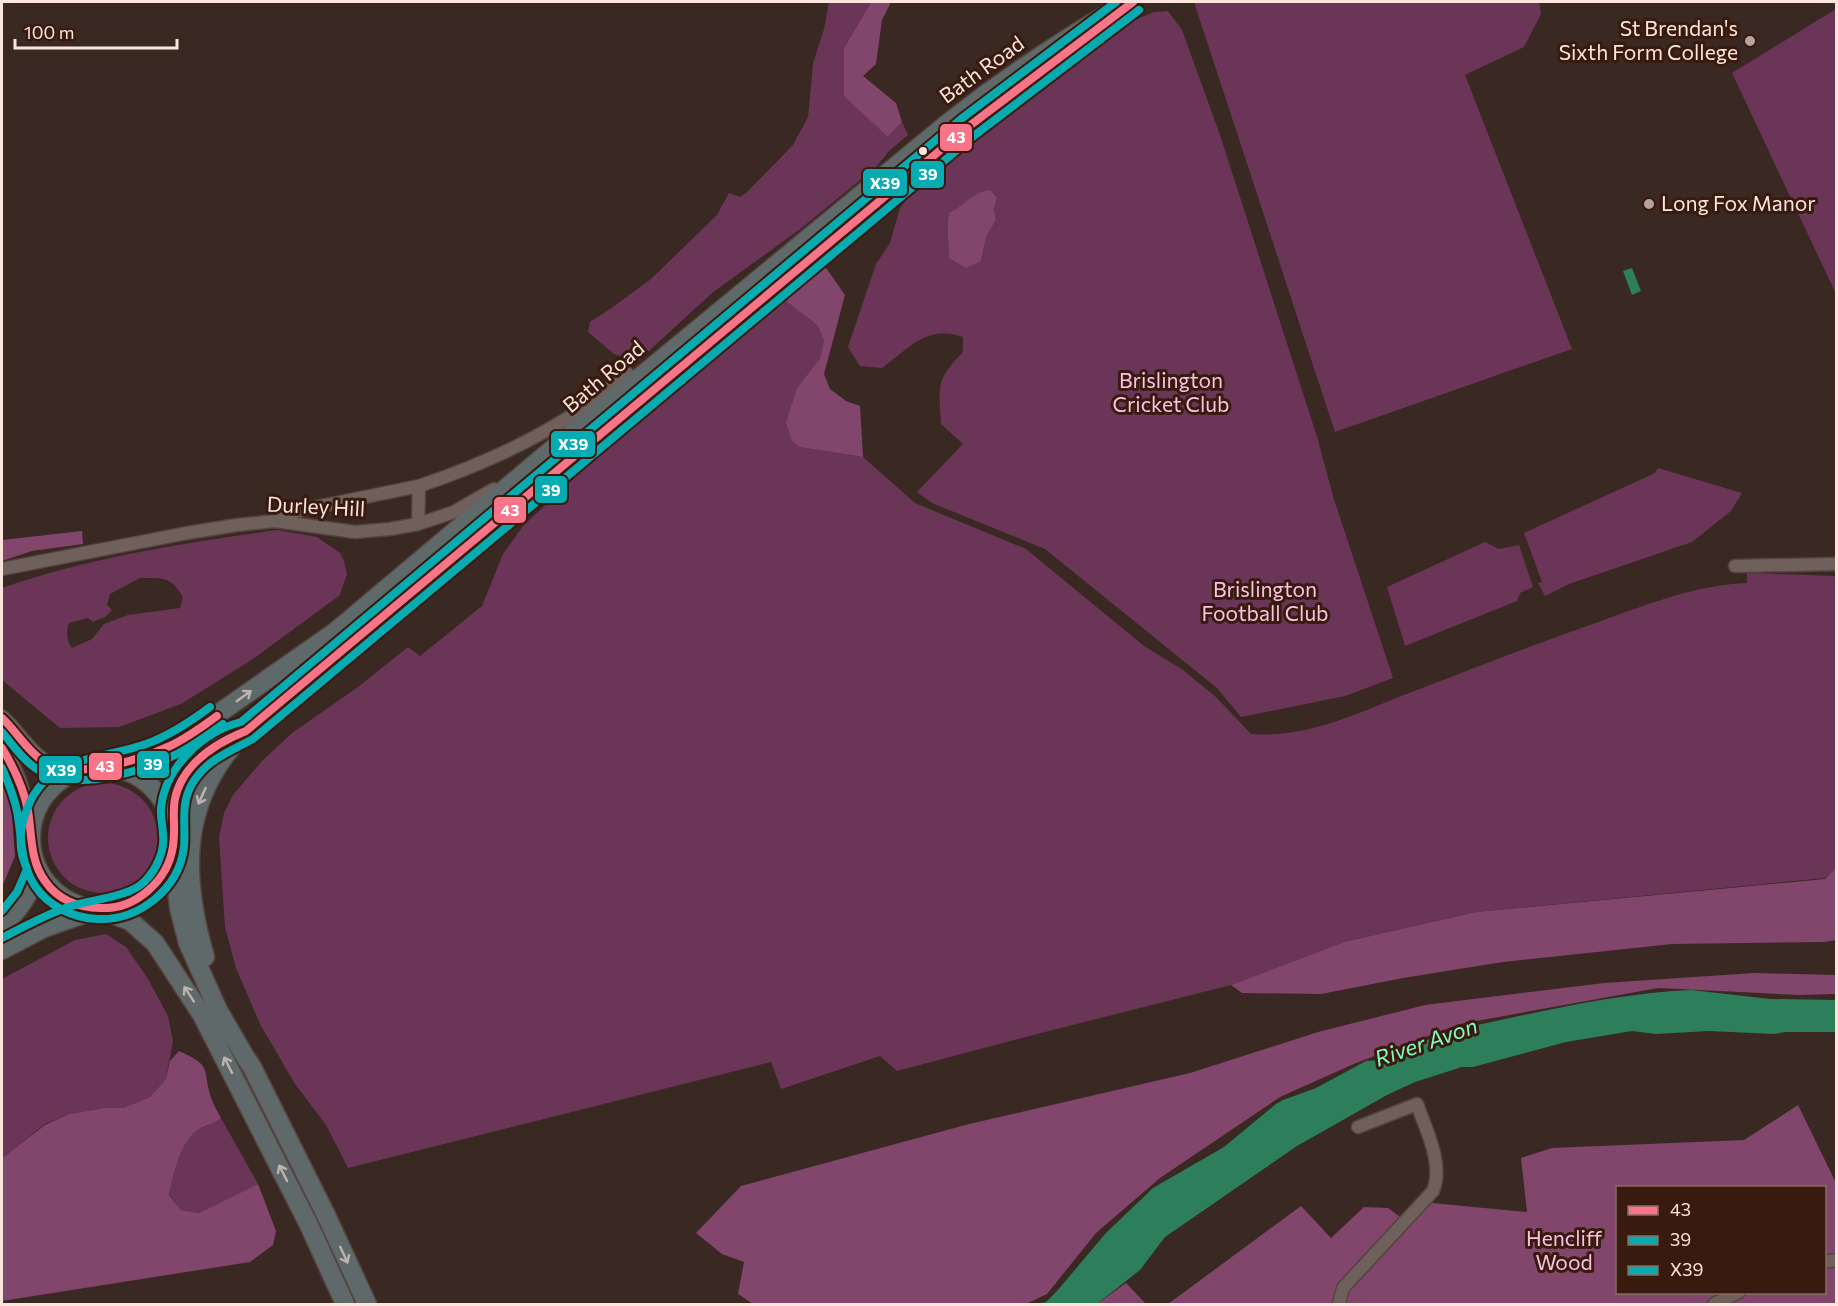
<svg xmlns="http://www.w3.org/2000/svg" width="1838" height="1306" font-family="Commissioner,sans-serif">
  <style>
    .green { fill: #6b3558; fill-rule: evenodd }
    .forest { fill: #82456b; fill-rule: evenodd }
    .water { fill: #2d7f5b }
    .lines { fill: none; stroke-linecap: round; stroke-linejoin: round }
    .minor-casing { stroke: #54443f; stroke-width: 15 }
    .major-casing { stroke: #54443f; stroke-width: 18 }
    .highway-casing { stroke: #54443f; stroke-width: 21 }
    .minor { stroke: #6f605b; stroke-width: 12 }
    .major { stroke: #656463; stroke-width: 15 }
    .highway { stroke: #5f6969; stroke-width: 18 }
    .bus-1-casing { stroke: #391a0e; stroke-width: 12 }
    .bus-2-casing { stroke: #391a0e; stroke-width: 12 }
    .bus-3-casing { stroke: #391a0e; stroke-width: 12 }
    .bus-1 { stroke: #f77489; stroke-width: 8 }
    .bus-2 { stroke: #06acb1; stroke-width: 8 }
    .bus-3 { stroke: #06acb1; stroke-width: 8 }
    .oneway { stroke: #bdb3af }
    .poi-dot { fill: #b7a39c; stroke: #391a0e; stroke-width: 2 }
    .bus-dot { fill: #fbe5dd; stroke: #391a0e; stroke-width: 2 }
    .labels { text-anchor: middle; stroke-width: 6; stroke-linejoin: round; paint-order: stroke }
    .poi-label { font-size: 21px; fill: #fbe5dd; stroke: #391a0e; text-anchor: end }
    .street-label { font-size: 21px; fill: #fbe5dd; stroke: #391a0e }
    .park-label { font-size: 21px; fill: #fbc1e5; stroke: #391a0e }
    .water-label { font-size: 22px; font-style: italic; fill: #83fbc2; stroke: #391a0e }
    .line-badge { stroke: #391a0e; stroke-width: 2 }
    .badge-label { font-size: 16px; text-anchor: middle; font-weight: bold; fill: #fff }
  </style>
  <rect width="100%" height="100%" fill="#3a2822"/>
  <path class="green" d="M 829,2 L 871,2 L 844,48 L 888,137 L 902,122 L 908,135 L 889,151 L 876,167 L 799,230 L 712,293 L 637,362 L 614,354 L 588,332 L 590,322 L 613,307 L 651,279 L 717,215 L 729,193 L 740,197 L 747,192 L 793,145 L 808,117 L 813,64 L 824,29 Z
    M 1194,2 L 1539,2 L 1541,14 L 1524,47 L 1465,75 L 1572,349 L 1335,432 Z
    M 1836,9 L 1836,294 L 1732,73 Z
    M 1168,11 L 1182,30 L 1220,135 L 1318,440 L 1333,496 L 1393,678 L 1345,696 L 1241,717 L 1217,688 L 1045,549 L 932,503 L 917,492 L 963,444 L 941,424 C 939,386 935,381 963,352 L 963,337 C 926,325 911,347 882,368 L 860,366 L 848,347 L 876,264 L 890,243 L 900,208 L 909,196 L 934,179 L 955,154 L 1047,81 L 1126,24 L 1154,12 ZM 997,198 L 994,209 L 996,220 L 986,237 L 981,261 L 949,258 C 949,243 946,228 949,213 Z
    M 783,299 L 817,325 L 824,340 L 820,358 L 797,388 L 799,447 L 863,457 L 915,503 L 1026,549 L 1144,646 L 1183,670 L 1217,698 L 1251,734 C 1307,738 1353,715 1404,695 C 1470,670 1535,644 1601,621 C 1649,604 1695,585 1747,583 L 1747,573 L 1836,576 L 1836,867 L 1825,878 L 1476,912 L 1344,942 L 1231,985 L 1037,1034 L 897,1071 L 880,1056 L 781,1089 L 771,1062 L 348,1168 L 326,1125 L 295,1084 L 260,1024 L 236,968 L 225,927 L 219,837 L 224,813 L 233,795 L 262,761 L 292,733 L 358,687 L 408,647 L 420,656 L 482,606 L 503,554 L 523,526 L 599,455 L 693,374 Z
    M 1658,468 L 1742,493 L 1731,511 L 1692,542 L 1569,584 L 1545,596 L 1538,583 L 1542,582 L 1524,533 L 1655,473 Z
    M 277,530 L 317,537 L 340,553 L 344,561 L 347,574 L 340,595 L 253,659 L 181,704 L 119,727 L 60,728 L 2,680 L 2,588 C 91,557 184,543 277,530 ZM 140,578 C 162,578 171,576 183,597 L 180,608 L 128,615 L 104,624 L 92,639 L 72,648 C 66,641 66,631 69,623 L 88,618 L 93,622 L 105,617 L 112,610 L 107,605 L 110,594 Z
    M 1485,542 L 1499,549 L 1519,545 L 1533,587 L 1520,593 L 1517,601 L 1405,646 L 1387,587 Z
    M48 838a55 55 0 1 1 110 0a55 55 0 1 1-110 0Z
    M 106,934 L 126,947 L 148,979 L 168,1016 L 173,1041 L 166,1079 L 150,1097 L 123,1108 L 104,1108 L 69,1114 L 45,1124 L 2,1158 L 2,979 L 75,940 Z
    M 221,1118 L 258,1184 L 199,1213 L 181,1210 L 169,1194 C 173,1175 180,1145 195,1132 C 203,1125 213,1125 221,1118 Z"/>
  <path class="forest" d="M 871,2 L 891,2 L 882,20 L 876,64 L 863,76 L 896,103 L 902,122 L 888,137 L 844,96 L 844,48 Z
    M 990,190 L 997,198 L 994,209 L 996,220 L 986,237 L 981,261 L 966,268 L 949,258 C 949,243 946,228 949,213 C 965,206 974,191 990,190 Z
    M 824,265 L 845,295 L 824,374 L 830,389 L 846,401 L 860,406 L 863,457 L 799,447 L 792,441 L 786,423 L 797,388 L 820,358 L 824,340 L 817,325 L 783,299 Z
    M 82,531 L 83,544 L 32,551 L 2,561 L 2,540 Z
    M 2,776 L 10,789 L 15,856 L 2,887 Z
    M 1836,867 L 1836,940 L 1825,942 L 1672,944 L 1503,962 L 1403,978 L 1321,994 L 1242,993 L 1231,985 L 1344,942 L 1476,912 L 1825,879 Z
    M 1754,973 L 1836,975 L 1836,994 L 1800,995 L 1658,988 L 1460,1024 L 1356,1063 L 1280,1097 L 1160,1178 L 1096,1233 L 1047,1294 L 1026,1304 L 753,1304 L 738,1294 L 744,1262 L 722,1254 L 696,1233 L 741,1186 L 969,1124 L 1190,1073 L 1318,1032 L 1425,1005 L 1604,983 Z
    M 179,1051 C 215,1067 201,1069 212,1100 C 214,1106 218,1112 221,1118 C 213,1125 203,1125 195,1132 C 180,1145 173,1175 169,1195 L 181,1210 L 199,1213 L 258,1184 L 276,1231 L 273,1245 L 250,1262 L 2,1301 L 2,1158 L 45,1125 L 69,1114 L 104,1108 L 123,1108 L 150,1097 L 166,1079 L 170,1061 Z
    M 1798,1105 L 1836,1183 L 1836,1304 L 1168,1304 L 1301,1206 L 1331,1238 L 1364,1207 L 1388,1208 L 1407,1222 L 1432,1203 L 1527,1212 L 1521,1158 L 1552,1148 L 1744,1140 ZM 1618,1188 L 1824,1188 L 1824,1292 L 1618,1292 Z
    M 1126,1283 L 1146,1304 L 1097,1304 Z"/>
  <path class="water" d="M 1632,268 L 1641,291 L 1632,295 L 1623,271 Z
    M 1691,990 L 1770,999 L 1836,1000 L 1836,1032 L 1786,1032 L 1774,1034 L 1709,1031 L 1656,1034 L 1632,1031 L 1566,1042 L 1473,1067 L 1462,1067 L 1415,1082 L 1387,1095 L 1297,1146 L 1165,1237 L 1140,1270 L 1097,1304 L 1038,1304 L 1046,1302 L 1057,1291 L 1106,1233 L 1153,1188 L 1224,1147 L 1276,1104 L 1283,1100 L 1316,1088 L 1366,1061 L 1384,1060 L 1407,1047 L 1428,1040 L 1440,1033 C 1523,1016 1606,994 1691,990 Z"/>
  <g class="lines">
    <defs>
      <path id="minor" d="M 276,521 L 297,511 L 419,486 C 476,467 534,441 583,408 C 599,398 613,385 628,374
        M 418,524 L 419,486
        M 1735,566 L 1836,564
        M 2,569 L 187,533 L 237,525 L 275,521 L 355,532 L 390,529 L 418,524 L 454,512 L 494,489
        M 1824,1262 L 1836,1260
        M 1339,1304 L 1343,1288 L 1433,1191 C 1444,1164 1426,1130 1417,1104 L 1358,1127
        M 1714,1304 L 1739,1292"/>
      <path id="major" d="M 2,718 C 19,733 35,764 60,768 C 68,769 77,769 85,769
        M 2,748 C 21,777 28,808 31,842"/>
      <path id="highway" d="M31 838a71 71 0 1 1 142 0a71 71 0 1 1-142 0Z
        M 99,767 L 136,759 L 182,739 L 335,632 L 543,457 L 948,123 C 1005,78 1065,38 1128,2
        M 171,819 C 176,772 202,746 246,731 L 878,202 L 968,127 L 1071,48
        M 173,847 L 179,908 L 188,943 L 218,1010 L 244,1055 L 252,1067 L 326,1215 L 367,1304
        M 101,910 L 130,921 L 155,943 L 202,1015 L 309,1225 L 345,1304
        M 2,925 C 22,908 29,894 38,869
        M 2,950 L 44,928 L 95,910
        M 205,957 C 181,874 180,800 243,734"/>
    </defs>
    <use href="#minor" class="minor-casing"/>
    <use href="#major" class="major-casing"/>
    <use href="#highway" class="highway-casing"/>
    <use href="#minor" class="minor"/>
    <use href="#major" class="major"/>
    <use href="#highway" class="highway"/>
    <defs>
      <path id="bus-1" d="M 2,718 C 17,732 29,754 48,764 C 81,779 139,760 170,746 C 187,738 202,727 217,716
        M 2,748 C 14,768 24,788 28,811 C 32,835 30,861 45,881 C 57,899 78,908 100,908 C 135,910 168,881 173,846 C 177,820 168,806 182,780 C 196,755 221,741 246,731 L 968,127 L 1133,2"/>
      <path id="bus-2" d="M 2,732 C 14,746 26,765 44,773 C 80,791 143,771 177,754 C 193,746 208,735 223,724
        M 2,768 C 8,782 14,796 17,811 C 22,837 20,863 35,886 C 48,906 73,918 97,919 C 139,921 179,889 184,847 C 186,824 180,805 192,784 C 206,760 229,752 253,739 L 975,135 L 1139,10"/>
      <path id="bus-3" d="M 2,911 L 17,892 L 27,869 C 19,852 19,833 25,815 C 43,755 98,761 146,744 C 169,736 190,722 210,707
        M 2,938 C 23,927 45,915 68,907 C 91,899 129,898 145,881 C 156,870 165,851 163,835 C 163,825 160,818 161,808 C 165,767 203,732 241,722 L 961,119 L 1116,2"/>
    </defs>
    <use href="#bus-1" class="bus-1-casing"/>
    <use href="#bus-2" class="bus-2-casing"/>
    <use href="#bus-3" class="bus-3-casing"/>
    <use href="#bus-1" class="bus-1"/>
    <use href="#bus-2" class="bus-2"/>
    <use href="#bus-3" class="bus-3"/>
  </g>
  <defs><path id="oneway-shaft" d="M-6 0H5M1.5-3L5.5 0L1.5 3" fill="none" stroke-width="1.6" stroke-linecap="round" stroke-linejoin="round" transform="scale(1.5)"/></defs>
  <g class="oneway">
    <use href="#oneway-shaft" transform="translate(244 696) rotate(-36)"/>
    <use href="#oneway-shaft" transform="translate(202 796) rotate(114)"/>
    <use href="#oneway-shaft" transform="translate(189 994) rotate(-123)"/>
    <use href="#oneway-shaft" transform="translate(228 1065) rotate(-117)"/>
    <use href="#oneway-shaft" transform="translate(283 1173) rotate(-117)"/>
    <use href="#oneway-shaft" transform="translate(344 1255) rotate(65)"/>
  </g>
  <g class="poi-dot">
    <circle cx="1750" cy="41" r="6"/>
    <circle cx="1649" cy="204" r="6"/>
  </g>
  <circle class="bus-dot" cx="923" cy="151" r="5"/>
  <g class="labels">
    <g class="poi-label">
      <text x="1738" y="36">St Brendan's<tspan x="1738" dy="24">Sixth Form College</tspan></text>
      <text x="1661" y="211" text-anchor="start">Long Fox Manor</text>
    </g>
    <g class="street-label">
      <text transform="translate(982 70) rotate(-36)" y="7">Bath Road</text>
      <text transform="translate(604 377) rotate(-40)" y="7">Bath Road</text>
      <text transform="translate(316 507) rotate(3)" y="7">Durley Hill</text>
    </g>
    <g class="park-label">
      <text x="1171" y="388">Brislington<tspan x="1171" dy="24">Cricket Club</tspan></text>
      <text x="1265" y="597">Brislington<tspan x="1265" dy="24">Football Club</tspan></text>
      <text x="1564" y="1246">Hencliff<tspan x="1564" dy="24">Wood</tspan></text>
    </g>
    <g class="water-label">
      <text transform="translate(1426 1042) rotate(-19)" y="8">River Avon</text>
    </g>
  </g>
  <g class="line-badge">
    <rect x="939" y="123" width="34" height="29" rx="6" fill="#f77489"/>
    <rect x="910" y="160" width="35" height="29" rx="6" fill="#06acb1"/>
    <rect x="862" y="168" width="46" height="29" rx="6" fill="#06acb1"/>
    <rect x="550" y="430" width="46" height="28" rx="6" fill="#06acb1"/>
    <rect x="534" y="475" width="34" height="29" rx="6" fill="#06acb1"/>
    <rect x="493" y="496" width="34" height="28" rx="6" fill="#f77489"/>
    <rect x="136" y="750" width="34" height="29" rx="6" fill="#06acb1"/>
    <rect x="88" y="752" width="35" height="29" rx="6" fill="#f77489"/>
    <rect x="38" y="755" width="45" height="29" rx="6" fill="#06acb1"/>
  </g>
  <g class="badge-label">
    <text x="956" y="143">43</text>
    <text x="928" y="180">39</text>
    <text x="885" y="189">X39</text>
    <text x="573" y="450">X39</text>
    <text x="551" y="496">39</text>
    <text x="510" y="516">43</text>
    <text x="153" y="770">39</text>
    <text x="105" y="772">43</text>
    <text x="61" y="776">X39</text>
  </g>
  <rect width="1838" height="1306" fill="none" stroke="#fbe5dd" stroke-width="6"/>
  <rect x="1616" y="1186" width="210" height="108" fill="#391a0e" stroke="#876b61" stroke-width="1.5"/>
  <rect x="1628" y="1206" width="30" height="9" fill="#f77489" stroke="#876b61" stroke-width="1.5"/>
  <text x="1670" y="1216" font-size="18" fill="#fbe5dd">43</text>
  <rect x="1628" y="1236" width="30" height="9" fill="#06acb1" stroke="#876b61" stroke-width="1.5"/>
  <text x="1670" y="1246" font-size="18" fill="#fbe5dd">39</text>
  <rect x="1628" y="1266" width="30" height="9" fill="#06acb1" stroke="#876b61" stroke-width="1.5"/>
  <text x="1670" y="1276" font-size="18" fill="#fbe5dd">X39</text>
  <path d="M15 39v9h162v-9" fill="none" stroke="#fbe5dd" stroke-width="3"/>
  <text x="24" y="39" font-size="18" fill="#fbe5dd" stroke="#391a0e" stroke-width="4.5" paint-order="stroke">100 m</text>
</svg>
